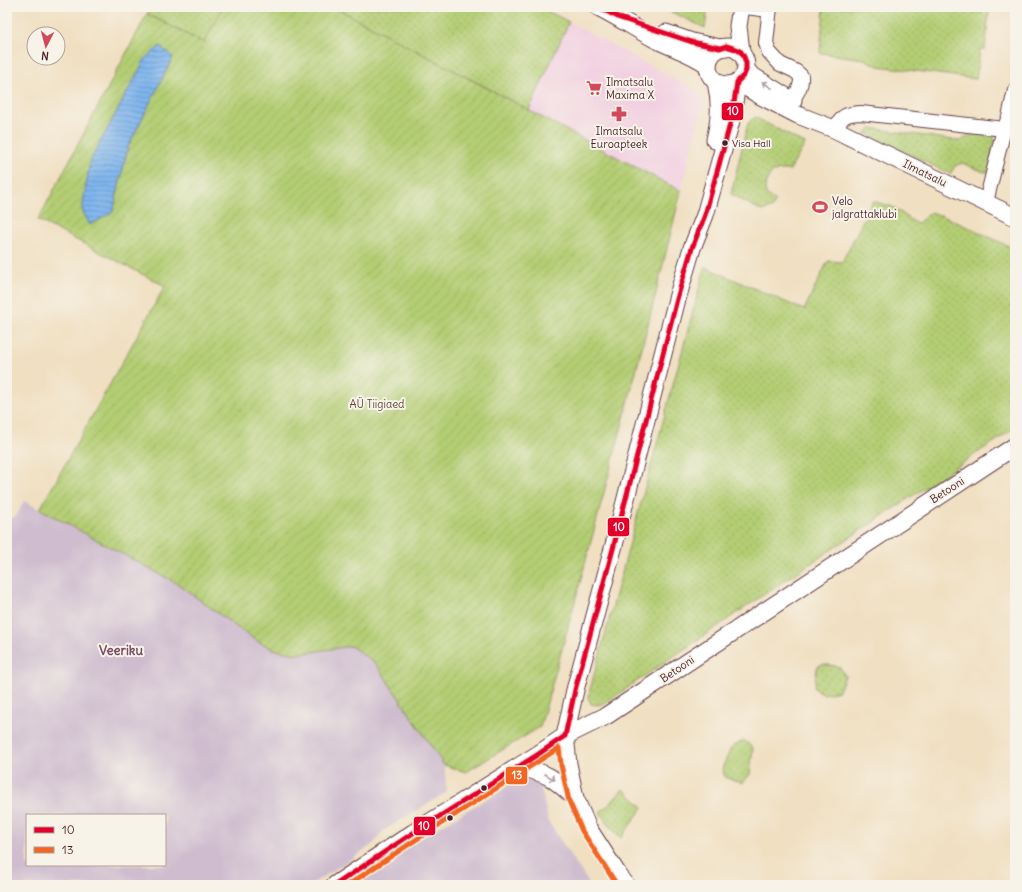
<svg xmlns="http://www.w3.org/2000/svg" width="1022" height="892" font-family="Delius,sans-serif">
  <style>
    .built { fill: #f2cfe1 }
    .industrial { fill: #cfbdcf; fill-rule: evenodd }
    .grass { fill: url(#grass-dots); stroke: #7e764f }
    .garden { fill: url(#garden-furrows); stroke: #7e764f }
    .water { fill: url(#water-rules); stroke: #656a8c }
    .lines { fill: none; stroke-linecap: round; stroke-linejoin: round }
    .minor-casing { stroke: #633c42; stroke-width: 16 }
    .tertiary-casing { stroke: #633c42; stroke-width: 19 }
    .minor { stroke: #fff; stroke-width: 14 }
    .tertiary { stroke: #fff; stroke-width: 17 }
    .bus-1-casing { stroke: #f7f3e8; stroke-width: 8 }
    .bus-2-casing { stroke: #f7f3e8; stroke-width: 8 }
    .bus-1 { stroke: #e4002b; stroke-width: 5 }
    .bus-2 { stroke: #f26522; stroke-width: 5 }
    .oneway { stroke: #ae9aa0 }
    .bus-dot { fill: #4a1f2b; stroke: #f7f3e8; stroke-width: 1.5 }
    .labels { text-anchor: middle; stroke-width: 4; stroke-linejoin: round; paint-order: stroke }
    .bus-label { font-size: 10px; fill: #4a1f2b; stroke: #f7f3e8; text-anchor: start }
    .poi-label { font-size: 11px; fill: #4a1f2b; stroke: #f7f3e8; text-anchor: start }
    .street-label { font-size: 11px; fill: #4a1f2b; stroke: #f7f3e8 }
    .park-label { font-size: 11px; fill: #644a3d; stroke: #f7f3e8 }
    .quarter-label { font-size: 13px; font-weight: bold; fill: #794c69; stroke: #f7f3e8 }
    .line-badge { stroke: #f7f3e8; stroke-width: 1.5 }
    .badge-label { font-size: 11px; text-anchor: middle; font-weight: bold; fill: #fff }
  </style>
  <defs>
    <pattern id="grass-dots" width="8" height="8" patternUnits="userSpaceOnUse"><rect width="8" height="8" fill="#b3cd73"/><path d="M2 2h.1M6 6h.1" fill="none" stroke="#9bb064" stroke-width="1.8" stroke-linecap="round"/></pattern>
    <pattern id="garden-furrows" width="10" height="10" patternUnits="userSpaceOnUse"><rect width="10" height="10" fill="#b3cd73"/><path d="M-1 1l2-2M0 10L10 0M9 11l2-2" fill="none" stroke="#9bb064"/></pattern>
    <pattern id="water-rules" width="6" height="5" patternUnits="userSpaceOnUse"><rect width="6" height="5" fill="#80b6ee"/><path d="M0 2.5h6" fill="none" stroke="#6b93c1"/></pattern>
  </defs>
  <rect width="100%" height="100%" fill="#f7f3e8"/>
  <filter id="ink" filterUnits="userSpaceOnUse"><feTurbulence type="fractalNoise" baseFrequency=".025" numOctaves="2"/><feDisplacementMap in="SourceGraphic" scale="8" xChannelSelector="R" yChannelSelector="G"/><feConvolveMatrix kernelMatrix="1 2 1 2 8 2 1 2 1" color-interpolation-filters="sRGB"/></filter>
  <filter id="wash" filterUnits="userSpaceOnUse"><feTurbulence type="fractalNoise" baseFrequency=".012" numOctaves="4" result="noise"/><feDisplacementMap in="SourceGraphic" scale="16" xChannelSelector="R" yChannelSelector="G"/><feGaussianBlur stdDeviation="0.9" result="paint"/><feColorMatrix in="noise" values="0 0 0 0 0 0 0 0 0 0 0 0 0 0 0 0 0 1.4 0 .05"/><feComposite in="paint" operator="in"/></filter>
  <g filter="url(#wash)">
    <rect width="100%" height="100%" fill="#f0dfc1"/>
    <path class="built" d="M 569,22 L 696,90 L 700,96 L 703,103 L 681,191 L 529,110 Z"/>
    <path class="industrial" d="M 24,501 L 178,584 L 242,631 L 259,642 L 298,654 L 351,646 L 376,664 L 444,765 L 447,792 L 383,831 L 373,844 L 347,862 L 310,885 L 7,885 L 7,520 L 17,515 ZM 27,815 L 165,815 L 165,865 L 27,865 Z
      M 534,777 L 540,782 L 548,821 L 590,885 L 346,885 L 359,876 L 514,782 Z"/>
    <path class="grass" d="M 150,7 L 223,7 L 204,43 L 147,14 Z
      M 334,7 L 540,7 L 569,22 L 529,110 Z
      M 661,7 L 708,7 L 705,28 Z
      M 824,7 L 930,7 L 989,13 L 985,49 L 980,49 L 976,79 L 878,66 L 864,59 L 820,53 Z
      M 755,117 L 805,144 L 790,170 L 780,170 L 771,173 C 764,186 761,192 775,201 L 773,207 L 762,211 L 731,194 L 748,123 Z
      M 870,128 L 960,141 L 976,132 L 992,135 L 995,140 L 988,172 L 984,172 L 962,163 L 955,166 L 950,174 L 866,133 Z
      M 873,201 L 893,207 L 917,224 L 931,212 L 950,219 L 1015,249 L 1015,428 L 778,585 L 605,703 L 598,705 L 591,704 L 588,697 L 705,267 L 804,310 L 828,261 L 842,262 Z
      M 823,664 L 840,667 L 845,676 L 839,691 L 824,694 L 814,688 L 817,667 Z
      M 744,740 L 753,748 L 750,774 L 743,783 L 724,777 L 723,766 L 731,748 Z
      M 623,789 L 643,807 L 621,838 L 609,826 L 600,812 L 611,803 Z"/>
    <path class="garden" d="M 223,7 L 334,7 L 681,191 C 663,266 644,340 625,414 C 597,518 570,623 540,727 L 466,772 L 444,765 L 376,664 L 351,646 L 298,654 L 285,652 L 273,649 L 259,642 L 242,631 L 178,584 L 40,509 L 165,286 L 38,220 L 147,14 L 204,43 Z"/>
    <path class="water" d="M 160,46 L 173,57 L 128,147 L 113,212 L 90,225 L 82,210 L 90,161 L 145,59 Z"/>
  </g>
  <g filter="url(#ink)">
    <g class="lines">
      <defs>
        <path id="minor" d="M 745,7 L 770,10
          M 770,7 L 766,43 L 769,52 L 780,64 L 795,71 L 801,76 C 802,86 797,93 792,101
          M 834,129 C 844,115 844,114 861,113 L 1004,129
          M 986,202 L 1004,129 L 1009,117 L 1015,90"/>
        <path id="tertiary" d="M 598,7 C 618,17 636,29 655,39 C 673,48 692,53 708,65
          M 666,33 L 692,42 L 720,48
          M708 66a19 19 0 1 1 38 0a19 19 0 1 1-38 0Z
          M 741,52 L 738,26 L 741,7
          M 746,70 L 751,75 L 793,101
          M 737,82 L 761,96 L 798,115 L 834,129 L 1015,217
          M 715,140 C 720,119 721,103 716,82
          M 518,767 C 547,772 555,779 575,798
          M 335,885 L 413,833 L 537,755 L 565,736 L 606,716 L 1015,446
          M 626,885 L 619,876 L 588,828 L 575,798 L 568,764 L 565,736 L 575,690 L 614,545 L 677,299 L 692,248 L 705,215 L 720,161 L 732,117 L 737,82"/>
      </defs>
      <use href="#minor" class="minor-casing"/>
      <use href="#tertiary" class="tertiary-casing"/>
      <use href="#minor" class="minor"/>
      <use href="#tertiary" class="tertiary"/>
      <defs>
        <path id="bus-1" d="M 565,736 L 575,690 L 614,545 L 677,299 L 692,248 L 705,215 L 720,161 L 732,117 L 737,82 L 744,75 L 746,70 L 746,63 L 744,57 L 741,52 L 736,49 L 726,46 L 720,48 L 692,42 L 620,18 L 598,7
          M 335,885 L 413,833 L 537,755 L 565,736"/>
        <path id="bus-2" d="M 348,885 L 417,839 L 559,748 L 561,765 L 569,801 L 582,831 L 617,885"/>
      </defs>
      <use href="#bus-1" class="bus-1-casing"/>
      <use href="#bus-2" class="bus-2-casing"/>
      <use href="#bus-1" class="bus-1"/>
      <use href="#bus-2" class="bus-2"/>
    </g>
    <defs><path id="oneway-shaft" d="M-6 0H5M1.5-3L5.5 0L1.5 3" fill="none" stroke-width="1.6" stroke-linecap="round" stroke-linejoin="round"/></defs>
    <g class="oneway">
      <use href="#oneway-shaft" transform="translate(767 85) rotate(-147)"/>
      <use href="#oneway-shaft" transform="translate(550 777) rotate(30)"/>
    </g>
  </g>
  <defs>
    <symbol id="supermarket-bare" viewBox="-9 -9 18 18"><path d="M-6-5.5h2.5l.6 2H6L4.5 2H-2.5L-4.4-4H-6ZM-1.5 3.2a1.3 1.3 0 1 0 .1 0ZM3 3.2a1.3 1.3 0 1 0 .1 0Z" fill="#d1495b" stroke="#f7f3e8" stroke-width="2.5" paint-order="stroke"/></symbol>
    <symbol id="pharmacy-bare" viewBox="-9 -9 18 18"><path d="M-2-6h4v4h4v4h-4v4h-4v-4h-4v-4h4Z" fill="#d1495b" stroke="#f7f3e8" stroke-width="2.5" paint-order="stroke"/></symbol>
    <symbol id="stadium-bare" viewBox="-9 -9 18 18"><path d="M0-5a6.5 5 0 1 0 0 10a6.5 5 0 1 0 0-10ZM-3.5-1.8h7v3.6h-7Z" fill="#d1495b" stroke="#f7f3e8" stroke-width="2.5" paint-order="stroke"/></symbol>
  </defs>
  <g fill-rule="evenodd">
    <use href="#supermarket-bare" x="583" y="77" width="22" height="22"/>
    <use href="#pharmacy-bare" x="608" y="103" width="22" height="22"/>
    <use href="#stadium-bare" x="809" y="196" width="22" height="22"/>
  </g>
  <g class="bus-dot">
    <circle cx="725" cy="143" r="3.5"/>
    <circle cx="484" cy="788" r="3.5"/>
    <circle cx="450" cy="818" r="3.5"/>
  </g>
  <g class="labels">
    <g class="bus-label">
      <text x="732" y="147">Visa Hall</text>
    </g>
    <g class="poi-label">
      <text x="606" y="86">Ilmatsalu<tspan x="606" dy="13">Maxima X</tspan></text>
      <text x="619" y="135" text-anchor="middle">Ilmatsalu<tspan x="619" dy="13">Euroapteek</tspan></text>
      <text x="832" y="205">Velo<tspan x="832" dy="13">jalgrattaklubi</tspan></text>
    </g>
    <g class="street-label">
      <text transform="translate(925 173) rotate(26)" y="4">Ilmatsalu</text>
      <text transform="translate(947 490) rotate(-33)" y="4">Betooni</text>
      <text transform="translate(677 669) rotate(-34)" y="4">Betooni</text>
    </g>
    <g class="park-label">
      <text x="377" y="408">AÜ Tiigiaed</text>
    </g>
    <g class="quarter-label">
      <text x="121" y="655">Veeriku</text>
    </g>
  </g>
  <g class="line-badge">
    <rect x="721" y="102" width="23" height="19" rx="4" fill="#e4002b"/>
    <rect x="607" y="517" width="23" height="20" rx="4" fill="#e4002b"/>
    <rect x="505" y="766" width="23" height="19" rx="4" fill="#f26522"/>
    <rect x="413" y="816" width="23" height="20" rx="4" fill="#e4002b"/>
  </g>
  <g class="badge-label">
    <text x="733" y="115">10</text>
    <text x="619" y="531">10</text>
    <text x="517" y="779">13</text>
    <text x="424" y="830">10</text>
  </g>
  <rect width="1022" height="892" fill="none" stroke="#f7f3e8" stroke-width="24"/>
  <rect x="26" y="814" width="140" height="52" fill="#f7f3e8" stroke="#b29e9c"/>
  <rect x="34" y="827" width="20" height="6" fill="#e4002b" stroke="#b29e9c"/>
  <text x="62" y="834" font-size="12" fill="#4a1f2b">10</text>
  <rect x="34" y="847" width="20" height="6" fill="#f26522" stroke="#b29e9c"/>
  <text x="62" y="854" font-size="12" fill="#4a1f2b">13</text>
  <g transform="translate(46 46) rotate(186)"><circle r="19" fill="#f7f3e8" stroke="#b29e9c"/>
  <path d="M0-3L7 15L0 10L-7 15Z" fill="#d1495b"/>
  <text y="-6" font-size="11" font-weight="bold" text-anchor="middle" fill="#4a1f2b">N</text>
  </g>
</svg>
